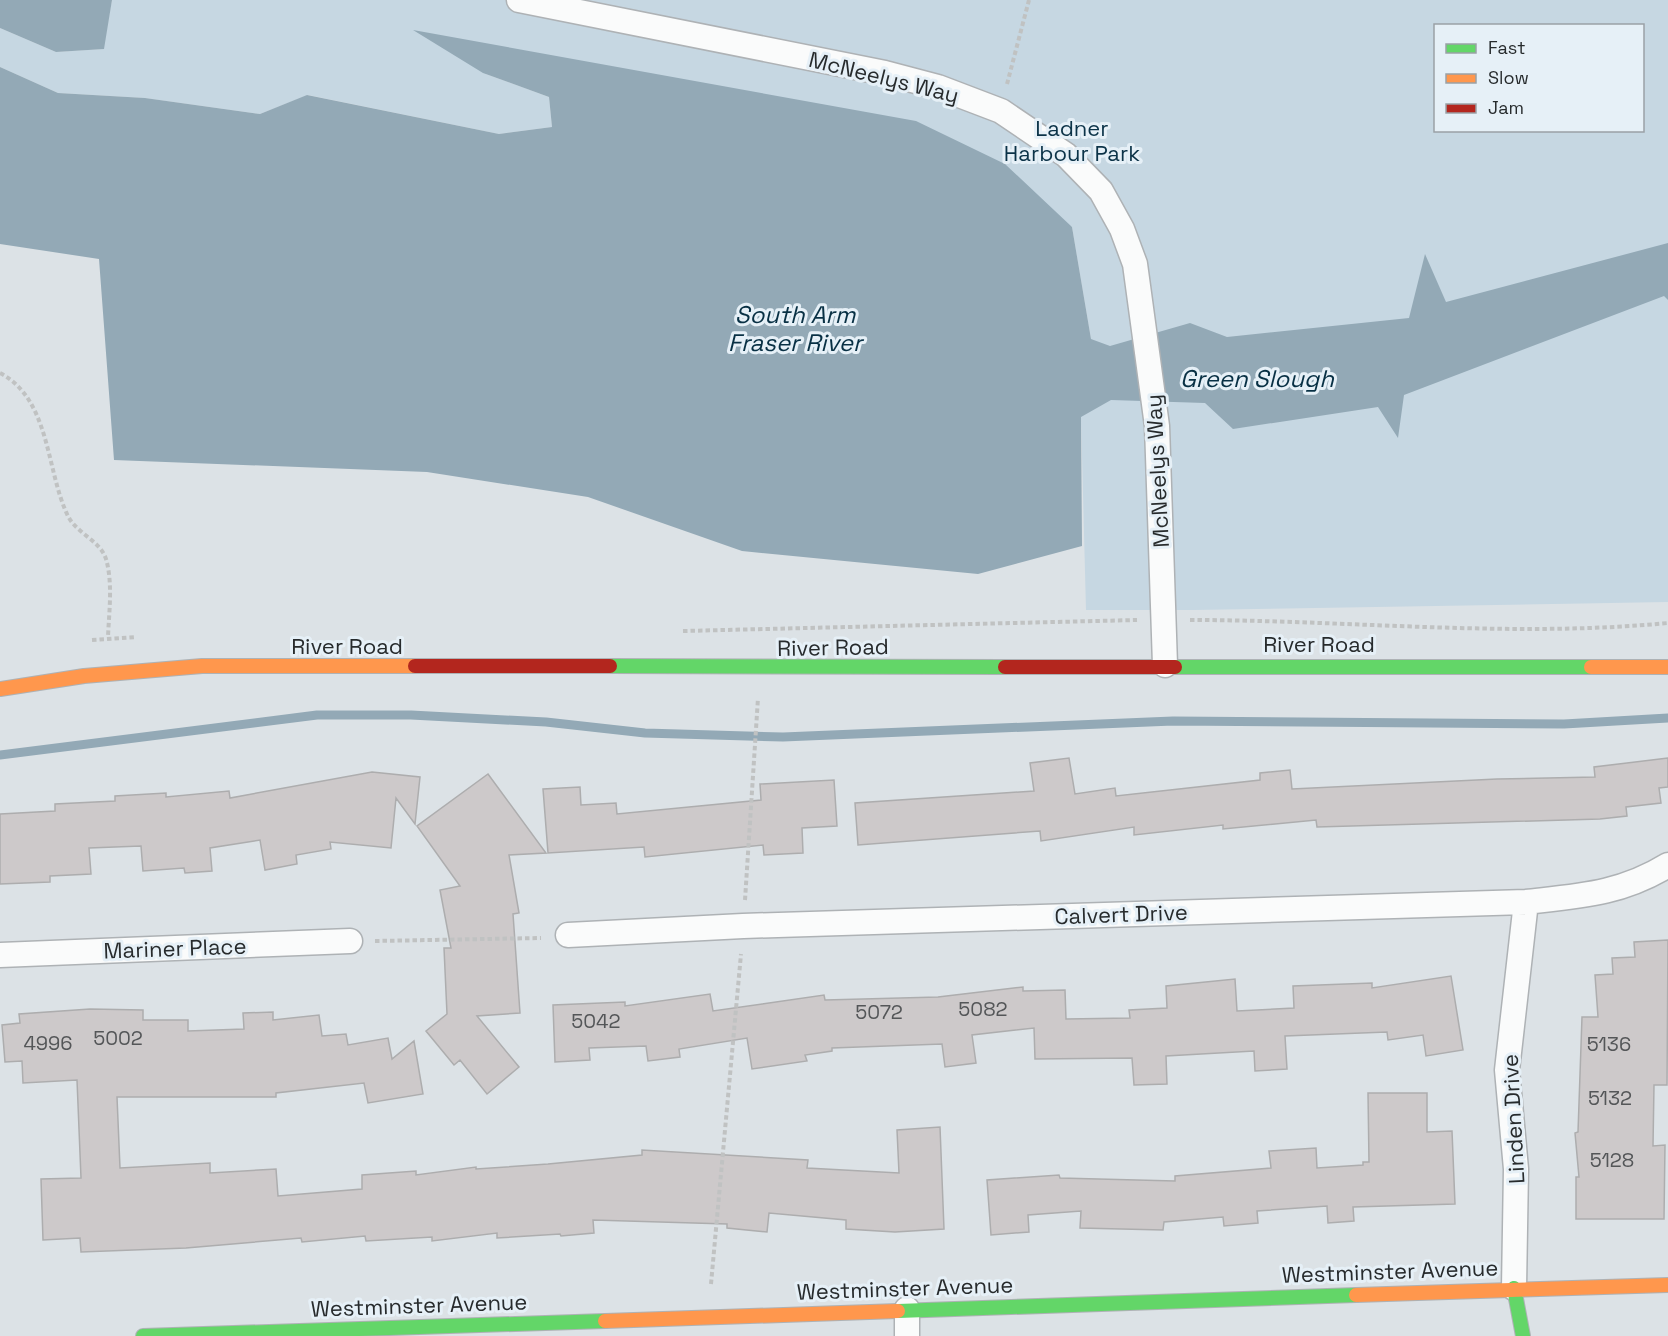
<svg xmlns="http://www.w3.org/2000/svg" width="1668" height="1336" font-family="'Space Grotesk',sans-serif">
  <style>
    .green { fill: #c6d7e2; fill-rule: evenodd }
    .water { fill: #93a9b6 }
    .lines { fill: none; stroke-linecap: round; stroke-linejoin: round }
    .stream { stroke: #93a9b6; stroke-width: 9 }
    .building { fill: #cdc9ca; stroke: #adadae; stroke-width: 1.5 }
    .street-casing { stroke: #aeb2b5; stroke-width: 27 }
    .fast-casing { stroke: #aeb2b5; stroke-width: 16 }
    .slow-casing { stroke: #aeb2b5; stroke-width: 16 }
    .jam-casing { stroke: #aeb2b5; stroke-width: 16 }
    .path { stroke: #c0c2c2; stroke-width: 4; stroke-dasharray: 4.5 3; stroke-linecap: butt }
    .street { stroke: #fafbfb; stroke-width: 24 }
    .fast { stroke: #63d668; stroke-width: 14 }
    .slow { stroke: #ff974d; stroke-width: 14 }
    .jam { stroke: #b3261e; stroke-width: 14 }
    .labels { text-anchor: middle; stroke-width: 6; stroke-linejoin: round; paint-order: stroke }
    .number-label { font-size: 20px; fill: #545658 }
    .street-label { font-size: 22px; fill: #272b2d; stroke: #e6f0f7 }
    .park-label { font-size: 22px; fill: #0c3348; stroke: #e6f0f7 }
    .water-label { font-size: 24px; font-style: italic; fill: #083044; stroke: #e6f0f7 }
  </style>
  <rect width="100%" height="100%" fill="#dce2e6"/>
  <path class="green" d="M 112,0 L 1668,0 L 1668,602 L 1193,610 L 1086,610 L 1081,417 L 1091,339 L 1072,227 L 483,73 L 549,97 L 552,127 L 499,134 L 308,95 L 260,114 L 145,98 L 58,93 L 0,67 L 0,28 L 56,52 L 103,49 ZM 1436,26 L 1642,26 L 1642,130 L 1436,130 Z"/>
  <path class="water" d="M 0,0 L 112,0 L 104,49 L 56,52 L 0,28 Z
    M 413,30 L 916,121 L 1005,164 L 1072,227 L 1091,339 L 1110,346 L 1190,323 L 1227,337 L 1409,318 L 1425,254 L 1446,302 L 1668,243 L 1668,300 L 1664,296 L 1404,395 L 1398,438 L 1378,407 L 1233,429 L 1205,403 L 1111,400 L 1081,417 L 1082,546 L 978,574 L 742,551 L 588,497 L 427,472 L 114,460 L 99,259 L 0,244 L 0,67 L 58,93 L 145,98 L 260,114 L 307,95 L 499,134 L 552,127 L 549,97 L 483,73 Z"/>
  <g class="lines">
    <path class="stream" d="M 0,755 L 317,715 L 411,715 L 546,722 L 645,733 L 783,737 L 1173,721 L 1564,724 L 1668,718"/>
  </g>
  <path class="building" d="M 1069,758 L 1075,794 L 1115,788 L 1116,796 L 1260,780 L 1260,773 L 1290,770 L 1292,789 L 1497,779 L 1595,777 L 1594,767 L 1668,758 L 1668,787 L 1659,788 L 1661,803 L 1626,807 L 1627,816 L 1600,819 L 1317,827 L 1316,820 L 1223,829 L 1223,825 L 1134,835 L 1134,827 L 1041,841 L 1040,831 L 858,845 L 855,803 L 1034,791 L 1030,763 Z
    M 372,772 L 420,777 L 415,824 L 396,798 L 391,848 L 330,842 L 331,849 L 296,855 L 297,864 L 265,870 L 260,840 L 210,848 L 212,871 L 185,873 L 184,868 L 143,871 L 141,846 L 89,848 L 91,874 L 50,876 L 50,882 L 0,884 L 0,814 L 55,811 L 55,804 L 115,801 L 115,796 L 166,793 L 166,797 L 229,791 L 230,798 Z
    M 488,774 L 546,853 L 509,855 L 519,913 L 513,914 L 520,1013 L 477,1016 L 519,1067 L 487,1094 L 460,1060 L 454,1065 L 426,1031 L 447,1014 L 444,948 L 451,948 L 440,890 L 460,886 L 417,826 Z
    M 834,780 L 837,826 L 802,828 L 803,853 L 764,855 L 763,845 L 645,857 L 644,847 L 548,853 L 543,789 L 580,787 L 581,805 L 616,803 L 617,814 L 761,800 L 760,784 Z
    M 1668,940 L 1667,1085 L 1654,1085 L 1653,1146 L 1665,1145 L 1664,1219 L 1576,1219 L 1576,1177 L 1579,1177 L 1575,1133 L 1578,1132 L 1582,1017 L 1598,1017 L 1595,975 L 1613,974 L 1612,958 L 1635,957 L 1634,942 Z
    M 1451,976 L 1463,1050 L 1426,1056 L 1423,1035 L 1388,1040 L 1387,1032 L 1285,1036 L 1287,1069 L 1255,1071 L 1254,1051 L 1166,1056 L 1167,1084 L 1134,1085 L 1132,1058 L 1035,1059 L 1034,1028 L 972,1035 L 976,1063 L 945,1067 L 942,1044 L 832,1048 L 832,1051 L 805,1055 L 807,1061 L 752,1069 L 747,1038 L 679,1049 L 680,1057 L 648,1061 L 646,1046 L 589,1048 L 590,1060 L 555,1062 L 553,1005 L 625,1002 L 625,1006 L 710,994 L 713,1011 L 824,995 L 825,1000 L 938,997 L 1023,987 L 1023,991 L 1065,990 L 1066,1019 L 1130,1018 L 1129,1010 L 1167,1008 L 1166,986 L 1235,979 L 1237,1011 L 1294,1008 L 1293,986 L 1372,983 L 1372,988 Z
    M 90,1009 L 143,1010 L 143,1020 L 188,1020 L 188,1031 L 244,1029 L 243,1013 L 273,1012 L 273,1020 L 319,1015 L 322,1036 L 346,1034 L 348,1045 L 388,1038 L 392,1059 L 414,1041 L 423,1094 L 368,1103 L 364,1083 L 276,1093 L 276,1097 L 117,1097 L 120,1168 L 210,1163 L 210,1173 L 276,1169 L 278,1196 L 362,1189 L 362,1175 L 416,1171 L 416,1175 L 476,1167 L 476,1169 L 548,1164 L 642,1155 L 642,1150 L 808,1160 L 807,1168 L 899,1173 L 897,1130 L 940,1127 L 944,1229 L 895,1232 L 846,1229 L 846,1220 L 769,1213 L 767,1232 L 727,1228 L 727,1224 L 593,1220 L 594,1233 L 561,1236 L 560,1234 L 497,1238 L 497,1233 L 432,1241 L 432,1237 L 366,1241 L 365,1236 L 302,1242 L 301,1238 L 186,1248 L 81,1252 L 80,1238 L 43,1240 L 41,1179 L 81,1178 L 77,1080 L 23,1083 L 22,1061 L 5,1062 L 2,1025 L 20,1023 L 19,1014 Z
    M 1368,1093 L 1427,1093 L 1427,1132 L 1452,1131 L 1455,1204 L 1353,1207 L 1354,1221 L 1328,1223 L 1327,1206 L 1257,1211 L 1258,1223 L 1224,1226 L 1223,1217 L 1164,1222 L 1163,1230 L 1080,1228 L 1081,1211 L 1028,1215 L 1029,1232 L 991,1235 L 987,1180 L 1059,1175 L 1060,1178 L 1175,1181 L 1175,1176 L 1271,1168 L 1269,1151 L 1316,1148 L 1317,1168 L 1363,1165 L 1363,1162 L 1369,1162 Z"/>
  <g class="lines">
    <defs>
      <path id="street" d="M 519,0 L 885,73 L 938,87 L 1001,111 L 1066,155 L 1101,191 L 1122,229 L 1135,264 L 1157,426 L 1165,665
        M 568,935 L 743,926 L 1526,902 C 1579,896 1621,894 1668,865
        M 0,955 L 350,941
        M 1514,1288 L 1516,1169 L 1507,1070 L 1526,902
        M 907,1336 L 907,1309"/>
      <path id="fast" d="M 610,666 L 1005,667
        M 1175,667 L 1591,667
        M 1514,1288 L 1523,1336
        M 898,1311 L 1356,1295
        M 143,1336 L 605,1321"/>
      <path id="slow" d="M 1591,667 L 1668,667
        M 0,689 L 84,676 L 202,666 L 415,666
        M 1356,1295 L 1668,1285
        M 605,1321 L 898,1311"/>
      <path id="jam" d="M 415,666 L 610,666
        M 1005,667 L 1175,667"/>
    </defs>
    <use href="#street" class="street-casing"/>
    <use href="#fast" class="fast-casing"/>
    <use href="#slow" class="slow-casing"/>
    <use href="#jam" class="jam-casing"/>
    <path class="path" d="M 1007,84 L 1029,0
      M 0,373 C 50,399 46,469 67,514 C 75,533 100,540 106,559 C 113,583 109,612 108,637
      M 1190,620 C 1348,620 1511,638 1668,623
      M 683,631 L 1137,620
      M 92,640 L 136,637
      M 745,900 L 758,698
      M 375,941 L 541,938
      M 711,1284 L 741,954"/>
    <use href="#street" class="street"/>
    <use href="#fast" class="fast"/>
    <use href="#slow" class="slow"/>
    <use href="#jam" class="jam"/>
  </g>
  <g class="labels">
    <g class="number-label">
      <text x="983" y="1016">5082</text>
      <text x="879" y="1019">5072</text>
      <text x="596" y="1028">5042</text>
      <text x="118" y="1045">5002</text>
      <text x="48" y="1050">4996</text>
      <text x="1609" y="1051">5136</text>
      <text x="1610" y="1105">5132</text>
      <text x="1612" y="1167">5128</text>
    </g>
    <g class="street-label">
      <text transform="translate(884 77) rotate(14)" y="8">McNeelys Way</text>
      <text transform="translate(1157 471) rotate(-93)" y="8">McNeelys Way</text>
      <text x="1319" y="652">River Road</text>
      <text x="347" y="654">River Road</text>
      <text transform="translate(833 647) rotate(-1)" y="8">River Road</text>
      <text transform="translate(1121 914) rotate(-2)" y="8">Calvert Drive</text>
      <text transform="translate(175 948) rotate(-2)" y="8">Mariner Place</text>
      <text transform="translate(1513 1119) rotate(-93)" y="8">Linden Drive</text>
      <text transform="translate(1390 1271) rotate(-2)" y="8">Westminster Avenue</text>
      <text transform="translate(905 1288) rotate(-2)" y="8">Westminster Avenue</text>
      <text transform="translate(419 1305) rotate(-2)" y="8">Westminster Avenue</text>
    </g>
    <g class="park-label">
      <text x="1072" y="136">Ladner<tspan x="1072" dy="25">Harbour Park</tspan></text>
    </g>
    <g class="water-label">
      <text x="795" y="323">South Arm<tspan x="795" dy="28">Fraser River</tspan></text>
      <text x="1257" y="387">Green Slough</text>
    </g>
  </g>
  <rect x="1434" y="24" width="210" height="108" fill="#e6f0f7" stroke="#9aa1a6" stroke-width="1.5"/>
  <rect x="1446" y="44" width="30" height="9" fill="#63d668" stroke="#9aa1a6" stroke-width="1.5"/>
  <text x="1488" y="54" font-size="18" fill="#272b2d">Fast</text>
  <rect x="1446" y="74" width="30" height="9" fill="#ff974d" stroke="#9aa1a6" stroke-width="1.5"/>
  <text x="1488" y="84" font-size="18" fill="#272b2d">Slow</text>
  <rect x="1446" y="104" width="30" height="9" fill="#b3261e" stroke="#9aa1a6" stroke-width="1.5"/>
  <text x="1488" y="114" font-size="18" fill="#272b2d">Jam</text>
</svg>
